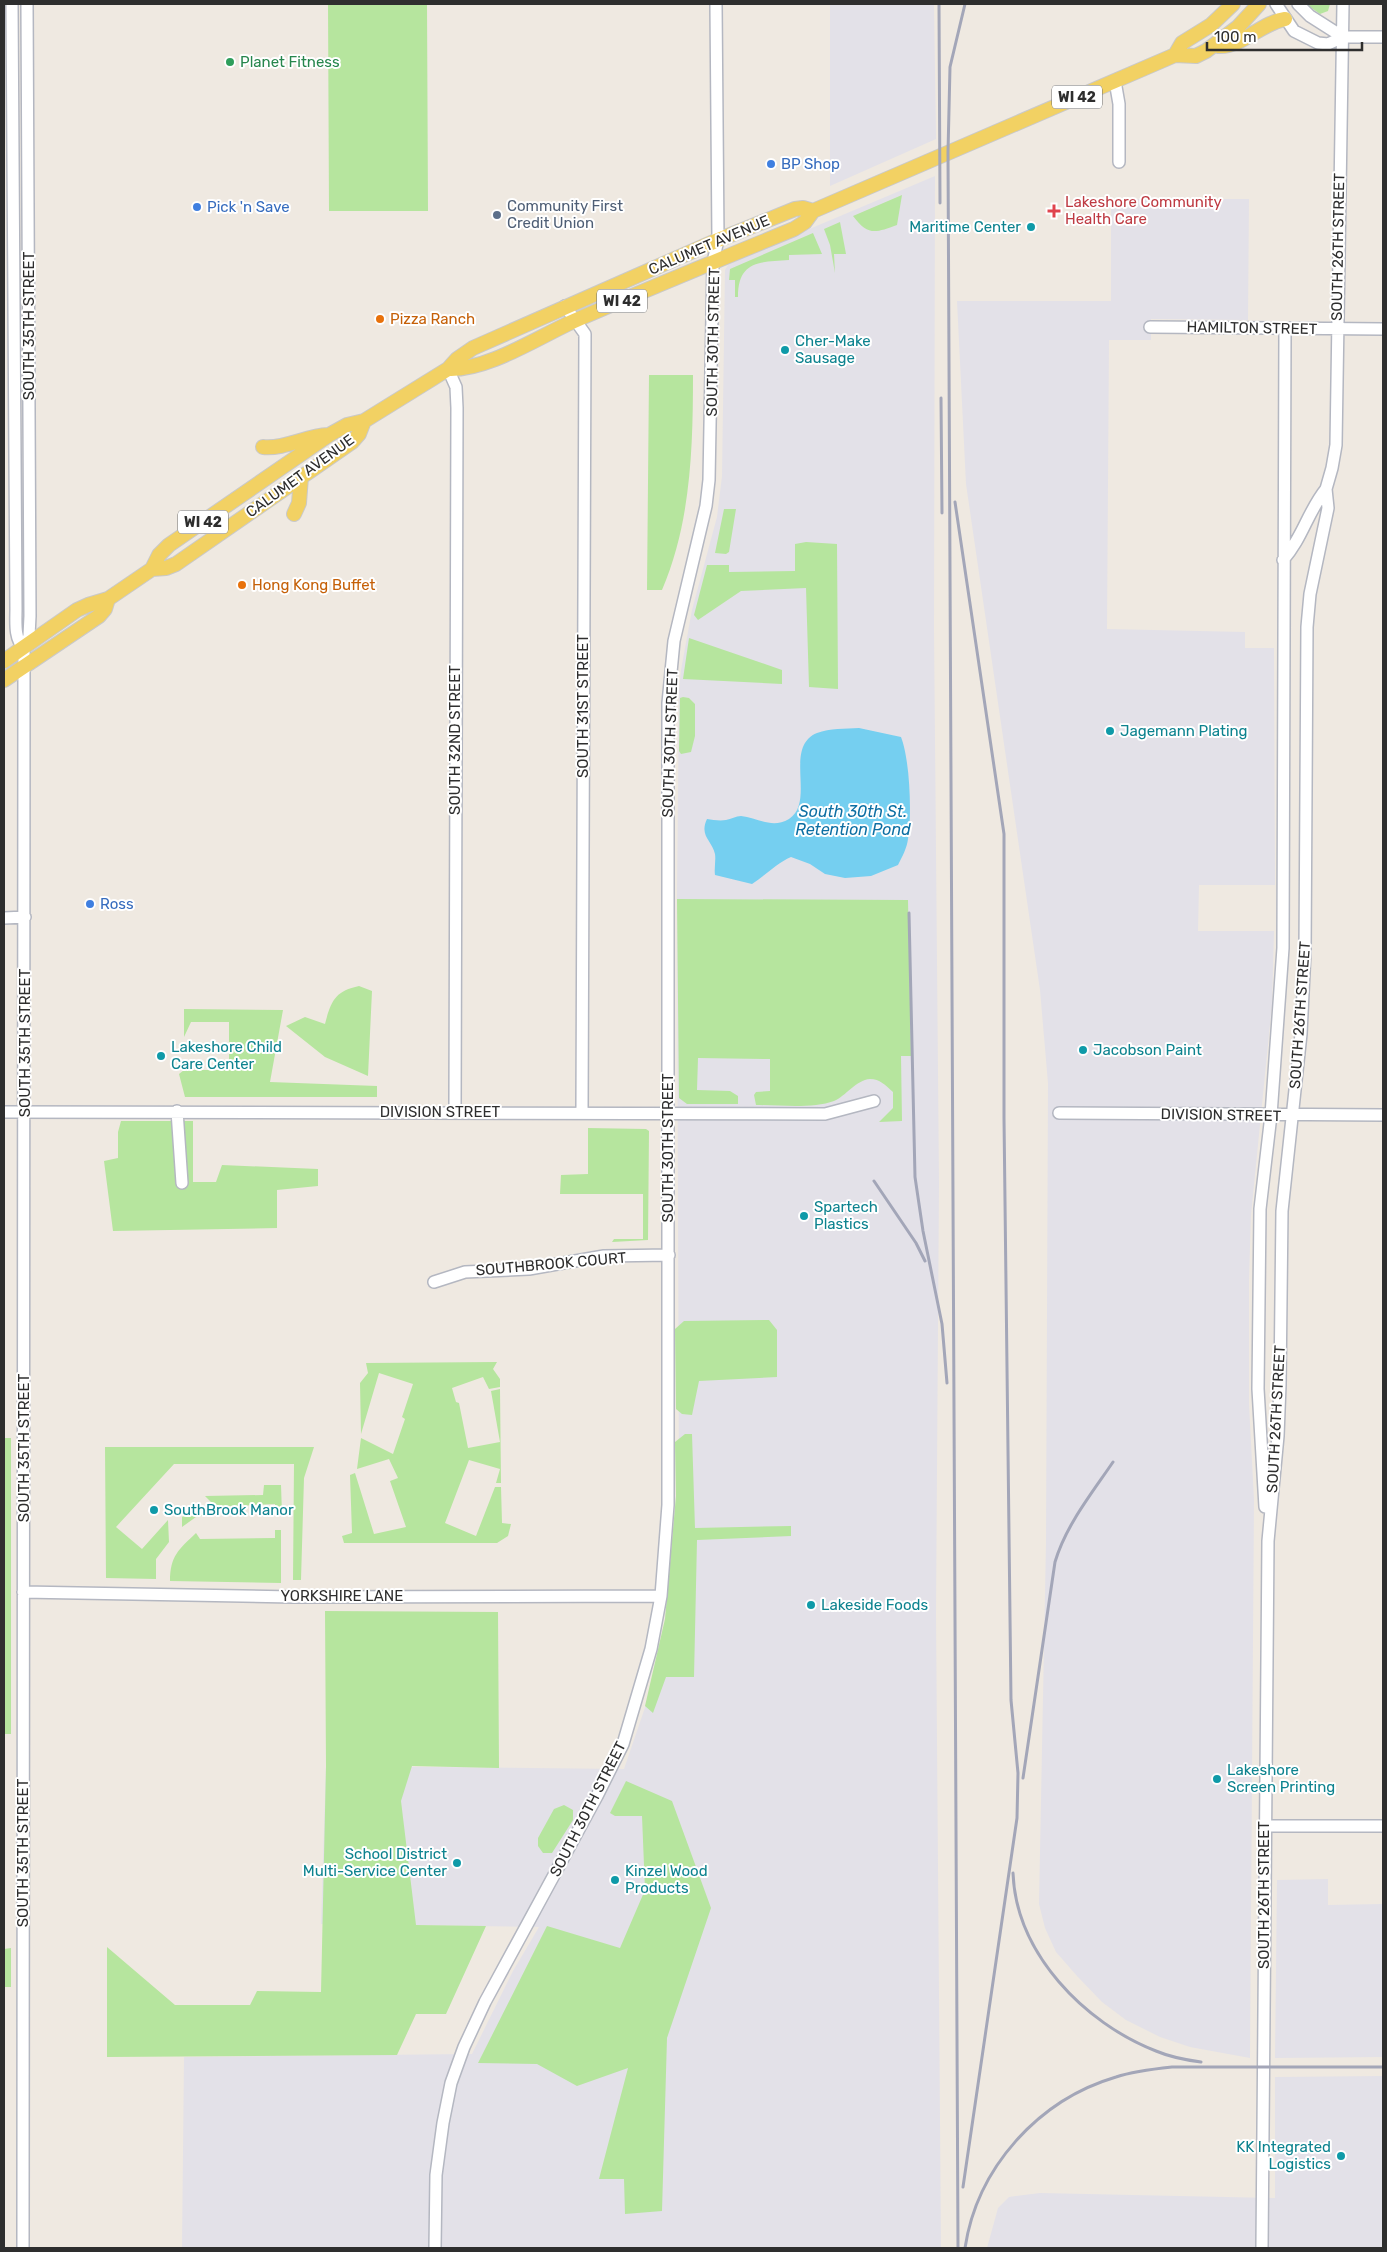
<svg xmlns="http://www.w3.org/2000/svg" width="1387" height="2252" font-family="Rubik,sans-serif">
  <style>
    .industrial { fill: #e3e1e8 }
    .green { fill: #b6e59e }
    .water { fill: #75cff0 }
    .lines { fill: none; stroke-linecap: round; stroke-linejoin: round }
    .minor-casing { stroke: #b4b7c1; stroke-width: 14 }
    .major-casing { stroke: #c9c9c9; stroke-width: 16 }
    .minor { stroke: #fff; stroke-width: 11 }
    .major { stroke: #f2d163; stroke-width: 14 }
    .rail { stroke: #a3a6b8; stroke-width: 3 }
    .leisure-dot { fill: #2e9e5b; stroke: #fff; stroke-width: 2 }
    .shop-dot { fill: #3f7fe0; stroke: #fff; stroke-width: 2 }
    .health-dot { fill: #e0444e; stroke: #fff; stroke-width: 2 }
    .service-dot { fill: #5c6f8a; stroke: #fff; stroke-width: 2 }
    .culture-dot { fill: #0f9aa8; stroke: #fff; stroke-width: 2 }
    .food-dot { fill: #e8710a; stroke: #fff; stroke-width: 2 }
    .labels { text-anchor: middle; stroke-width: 4; stroke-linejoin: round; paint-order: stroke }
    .shield { fill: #fff; stroke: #6d6d6d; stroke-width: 1 }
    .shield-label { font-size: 14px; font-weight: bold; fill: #2e2e2e }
    .leisure-label { font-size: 15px; fill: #27864d; stroke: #fff; text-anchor: start }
    .shop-label { font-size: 15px; fill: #366cbe; stroke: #fff; text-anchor: start }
    .health-label { font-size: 15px; fill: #be3a42; stroke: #fff; text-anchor: start }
    .service-label { font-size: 15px; fill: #4e5e75; stroke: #fff; text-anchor: start }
    .culture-label { font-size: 15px; fill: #0d838f; stroke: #fff; text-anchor: start }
    .street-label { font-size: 15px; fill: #2e2e2e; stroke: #fff }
    .food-label { font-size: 15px; fill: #c56008; stroke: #fff; text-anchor: start }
    .water-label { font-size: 16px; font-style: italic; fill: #0d6fa3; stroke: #fff }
  </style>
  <rect width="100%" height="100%" fill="#efe9e1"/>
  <path class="industrial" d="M 830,4 L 934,4 L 936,139 L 830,186 Z
    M 935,176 L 934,629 L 939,1183 L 936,1614 L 941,2248 L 182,2248 L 184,2057 L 472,2054 L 513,1971 L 539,1927 L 321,1924 L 326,1766 L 624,1769 L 653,1684 L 664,1641 L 679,1509 L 677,899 L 679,691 L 681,670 L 692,610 L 717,517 L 722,476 L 725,270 L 728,265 L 755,252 Z
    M 1111,199 L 1249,199 L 1248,320 L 1151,319 L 1151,340 L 1109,340 L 1107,629 L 1245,632 L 1245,648 L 1274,648 L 1275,885 L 1199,885 L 1198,931 L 1274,931 L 1272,1004 L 1251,1215 L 1249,1280 L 1249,1404 L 1254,1500 L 1250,2058 L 1190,2047 L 1160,2037 L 1126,2020 L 1102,2002 L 1077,1976 L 1056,1952 L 1045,1928 L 1039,1904 L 1046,1543 L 1048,1083 L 1040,990 L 966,484 L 957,301 L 1111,301 Z
    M 1328,1879 L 1328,1905 L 1383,1904 L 1383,2057 L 1275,2058 L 1277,1880 Z
    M 1383,2076 L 1383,2248 L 987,2248 L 998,2208 L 1009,2197 L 1040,2193 L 1275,2198 L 1275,2077 Z"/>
  <path class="green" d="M 328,4 L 427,4 L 428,211 L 329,211 Z
    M 1306,4 L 1330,4 L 1328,11 L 1320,14 Z
    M 902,195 L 897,225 C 875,233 868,236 853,216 Z
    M 840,222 L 846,254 L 834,254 L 835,273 L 830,245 L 824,229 Z
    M 813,233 L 822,254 L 789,255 L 789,260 C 759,262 738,261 738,297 L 735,297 L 735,280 L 729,280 L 730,269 Z
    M 649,375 L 693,375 C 693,448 691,522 662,590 L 647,590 Z
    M 724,509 L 736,509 L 729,552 L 726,554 L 715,553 Z
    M 806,542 L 837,544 L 838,689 L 809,687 L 806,588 L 741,591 L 698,620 L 694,615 L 707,565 L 729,565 L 729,572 L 795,571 L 795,544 Z
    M 689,638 L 782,670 L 782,684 L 683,679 Z
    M 683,697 L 689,698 L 695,704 L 695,736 L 691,752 L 681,754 L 679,751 L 680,698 Z
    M 677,899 L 908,900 L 911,1056 L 901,1056 L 902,1121 L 879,1122 L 893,1108 L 893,1092 C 885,1085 880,1079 870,1079 C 856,1080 846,1096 834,1101 C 813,1109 778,1105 756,1105 L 754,1095 L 756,1092 L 770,1091 L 770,1059 L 698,1058 L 697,1090 L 730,1091 L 738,1096 L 738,1104 L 687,1104 L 679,1098 Z
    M 359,986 L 372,991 L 368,1076 L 325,1057 L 286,1026 L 305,1017 L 325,1024 C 331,1001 335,991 359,986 Z
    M 184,1009 L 283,1010 L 270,1082 L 377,1086 L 377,1097 L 185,1097 L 179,1074 L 184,1070 L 229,1070 L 229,1022 L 191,1022 L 184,1037 Z
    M 121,1121 L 193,1121 L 193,1182 L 216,1182 L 222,1165 L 318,1169 L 318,1186 L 277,1190 L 277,1228 L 113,1231 L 104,1161 L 118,1158 L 118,1132 Z
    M 588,1128 L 646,1129 L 649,1131 L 648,1240 L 612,1242 L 614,1239 L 643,1239 L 643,1194 L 560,1194 L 561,1175 L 588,1174 Z
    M 769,1320 L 777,1330 L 777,1377 L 699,1381 L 692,1415 L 682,1414 L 676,1409 L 675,1329 L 684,1321 Z
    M 4,1360 L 4,1438 L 11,1438 L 11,1734 L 4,1734 Z
    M 497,1362 L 493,1369 L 500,1379 L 500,1387 L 489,1389 L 483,1377 L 452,1388 L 456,1402 L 459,1403 L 468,1448 L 500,1442 L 491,1391 L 500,1389 L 501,1483 L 496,1483 L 500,1469 L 469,1460 L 445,1523 L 476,1536 L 495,1487 L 501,1487 L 502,1523 L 511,1524 L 508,1536 L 497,1543 L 344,1543 L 342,1536 L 352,1533 L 350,1475 L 355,1473 L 374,1534 L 406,1527 L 390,1481 L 398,1478 L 389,1459 L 357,1469 L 361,1438 L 393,1454 L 405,1419 L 402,1417 L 413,1384 L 379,1373 L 361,1434 L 360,1383 L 368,1373 L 366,1363 Z
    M 685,1434 L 692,1434 L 695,1528 L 791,1526 L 791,1536 L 697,1540 L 694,1677 L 666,1677 L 653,1713 L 645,1706 L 665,1619 L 676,1496 L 675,1442 Z
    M 105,1447 L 314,1447 L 304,1478 L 301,1580 L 293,1580 L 294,1464 L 174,1464 L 116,1527 L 142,1549 L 168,1520 L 169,1542 L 156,1559 L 156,1579 L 106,1578 Z
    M 264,1485 L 281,1485 L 282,1514 L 275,1514 L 275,1504 L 216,1507 L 205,1496 L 263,1495 Z
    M 192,1510 L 207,1515 L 196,1517 L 182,1527 L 182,1517 Z
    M 275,1530 L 281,1530 L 281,1583 L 170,1581 C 170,1556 179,1549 196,1533 L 200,1539 L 275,1538 Z
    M 325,1611 L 498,1612 L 499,1768 L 412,1766 L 401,1801 L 416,1925 L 486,1926 L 446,2014 L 416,2014 L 397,2055 L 107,2057 L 107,1947 L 175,2005 L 250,2005 L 257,1991 L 321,1992 L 326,1766 Z
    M 626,1781 L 672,1801 L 711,1908 L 667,2038 L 662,2211 L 625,2214 L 624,2179 L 599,2179 L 628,2068 L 577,2086 L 537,2064 L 478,2063 L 547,1926 L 620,1948 L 645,1890 L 642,1816 L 615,1816 L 610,1813 Z
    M 564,1805 L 573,1810 L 573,1820 L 552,1853 L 543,1853 L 538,1846 L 538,1838 L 554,1809 Z
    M 11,1948 L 11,1987 L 4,1987 L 4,1949 Z"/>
  <path class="water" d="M 859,728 L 901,737 C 910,760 912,815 908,839 C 907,848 902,857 898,865 L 871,876 L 845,878 L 825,874 L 810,864 L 791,857 C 777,863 766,875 752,884 L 715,875 C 714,868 716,861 715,854 C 712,840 699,836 707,819 C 713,820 720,821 726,820 C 731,819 736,816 741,816 C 758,818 772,829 789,819 C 816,802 783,747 817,733 C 830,728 845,729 859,728 Z"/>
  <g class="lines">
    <defs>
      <path id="minor" d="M 12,4 L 16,609 C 16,622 14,639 24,648
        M 1276,4 L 1294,31 L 1318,43 L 1328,44 L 1343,37 L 1383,37
        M 1298,4 L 1310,16 L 1343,37
        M 1115,81 L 1119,104 L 1119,162
        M 565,306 L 585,334 L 582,1112
        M 1150,327 L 1383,329
        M 448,369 L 456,387 L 457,408 L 455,1112
        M 1283,560 C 1302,539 1308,511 1326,489
        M 4,918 L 25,917
        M 177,1111 L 182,1183
        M 4,1112 L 825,1114 L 874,1101
        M 1059,1113 L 1383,1115
        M 434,1282 L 465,1272 L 529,1269 L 604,1256 L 669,1255
        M 1265,1507 L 1258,1389 L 1260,1209 L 1271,1115 L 1283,948 L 1285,328
        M 23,1592 L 293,1597 L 661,1596
        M 1264,1826 L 1383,1826
        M 23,2248 L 24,648 L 29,636 L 30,616 L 27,4
        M 435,2248 L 436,2175 L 443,2123 L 451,2083 L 464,2047 L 485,2002 L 597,1796 L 623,1744 L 651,1649 L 661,1596 L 668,1505 L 668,703 L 674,641 L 706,506 L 709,480 L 713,262 L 718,240 L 716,4
        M 1262,2248 L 1268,1541 L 1278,1436 L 1280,1385 L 1282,1211 L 1301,1034 L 1305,952 L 1307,627 L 1310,594 L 1328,508 L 1326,489 L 1332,468 L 1336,445 L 1343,4"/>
      <path id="major" d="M 1218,46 C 1241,48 1261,23 1285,19
        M 1175,55 L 1182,43 L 1211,25 L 1233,4
        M 448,369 C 487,371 538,337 574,321 C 647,289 721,259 794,229 L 805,222 L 813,211 L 1175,55 L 1196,56 L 1206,51 L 1238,27 L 1259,4
        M 263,447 C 285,449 306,436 328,435
        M 294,514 L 299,503 L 301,477
        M 152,569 L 166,568 L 176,564 L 352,442 L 359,434 L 364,421
        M 4,661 L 77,610 L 88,605 L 108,599 L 152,569 L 159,555 L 169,545 L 329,435 L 347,425 L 364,421 L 448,369 L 457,359 L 473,348 L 718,240 L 795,209 L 803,208 L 813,211
        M 4,680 L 99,616 L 105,609 L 108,599"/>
    </defs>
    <use href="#minor" class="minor-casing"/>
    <use href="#major" class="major-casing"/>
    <use href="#minor" class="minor"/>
    <use href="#major" class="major"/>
    <path class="rail" d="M 939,4 L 940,203
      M 941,398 L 942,513
      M 955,502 L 1004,834 L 1004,1118 L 1011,1700 L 1018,1773 L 1017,1818 L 963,2187
      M 909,913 L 915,1177 L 923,1231 L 942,1324 L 947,1383
      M 874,1181 L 916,1243 L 925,1261
      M 1023,1778 L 1055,1562 C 1066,1525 1092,1493 1113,1462
      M 1013,1873 C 1016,1953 1084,2023 1156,2051 C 1170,2057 1186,2060 1201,2062
      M 958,2248 L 948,152 L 950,67 L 965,4
      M 965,2248 C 977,2168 1038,2100 1116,2077 C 1134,2071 1153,2069 1172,2067 L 1383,2067"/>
  </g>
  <circle class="leisure-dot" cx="230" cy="62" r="5"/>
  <g class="shop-dot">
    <circle cx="771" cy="164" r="5"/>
    <circle cx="197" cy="207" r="5"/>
    <circle cx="90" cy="904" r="5"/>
  </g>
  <path class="health-dot" d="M1051.5 203.5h5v5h5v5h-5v5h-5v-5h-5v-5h5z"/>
  <circle class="service-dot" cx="497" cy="215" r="5"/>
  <g class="culture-dot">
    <circle cx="1031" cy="227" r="5"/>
    <circle cx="785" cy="350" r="5"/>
    <circle cx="1110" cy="731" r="5"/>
    <circle cx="1083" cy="1050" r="5"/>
    <circle cx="161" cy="1056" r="5"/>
    <circle cx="804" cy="1216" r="5"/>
    <circle cx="154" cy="1510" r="5"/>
    <circle cx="811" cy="1605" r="5"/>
    <circle cx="1217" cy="1779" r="5"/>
    <circle cx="457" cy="1863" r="5"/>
    <circle cx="615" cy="1880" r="5"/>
    <circle cx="1341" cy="2156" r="5"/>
  </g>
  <g class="food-dot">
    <circle cx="380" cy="319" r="5"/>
    <circle cx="242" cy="585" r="5"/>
  </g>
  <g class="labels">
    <g class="shield">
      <rect x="1052" y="85.5" width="50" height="23" rx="4"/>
      <rect x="597" y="289.5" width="50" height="23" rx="4"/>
      <rect x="178" y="510.5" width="50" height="23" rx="4"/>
    </g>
    <g class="shield-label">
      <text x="1077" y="102">WI 42</text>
      <text x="622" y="306">WI 42</text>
      <text x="203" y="527">WI 42</text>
    </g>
    <g class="leisure-label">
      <text x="240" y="67">Planet Fitness</text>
    </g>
    <g class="shop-label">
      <text x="781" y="169">BP Shop</text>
      <text x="207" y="212">Pick 'n Save</text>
      <text x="100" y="909">Ross</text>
    </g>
    <g class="health-label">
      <text x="1065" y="207">Lakeshore Community<tspan x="1065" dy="17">Health Care</tspan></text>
    </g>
    <g class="service-label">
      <text x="507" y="211">Community First<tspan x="507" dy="17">Credit Union</tspan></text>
    </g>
    <g class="culture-label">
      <text x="1021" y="232" text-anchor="end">Maritime Center</text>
      <text x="795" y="346">Cher-Make<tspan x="795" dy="17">Sausage</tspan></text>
      <text x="1120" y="736">Jagemann Plating</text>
      <text x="171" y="1052">Lakeshore Child<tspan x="171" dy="17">Care Center</tspan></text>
      <text x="1093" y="1055">Jacobson Paint</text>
      <text x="814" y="1212">Spartech<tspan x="814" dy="17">Plastics</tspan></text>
      <text x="164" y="1515">SouthBrook Manor</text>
      <text x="821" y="1610">Lakeside Foods</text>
      <text x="1227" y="1775">Lakeshore<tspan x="1227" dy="17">Screen Printing</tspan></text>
      <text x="447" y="1859" text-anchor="end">School District<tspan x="447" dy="17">Multi-Service Center</tspan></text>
      <text x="625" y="1876">Kinzel Wood<tspan x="625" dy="17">Products</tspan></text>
      <text x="1331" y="2152" text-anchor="end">KK Integrated<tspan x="1331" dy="17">Logistics</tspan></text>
    </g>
    <g class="street-label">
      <text transform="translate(709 245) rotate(-23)" y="5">CALUMET AVENUE</text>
      <text transform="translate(1338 247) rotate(-89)" y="5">SOUTH 26TH STREET</text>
      <text transform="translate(29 326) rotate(-90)" y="5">SOUTH 35TH STREET</text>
      <text transform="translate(1252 328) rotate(1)" y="5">HAMILTON STREET</text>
      <text transform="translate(713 342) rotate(-89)" y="5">SOUTH 30TH STREET</text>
      <text transform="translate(300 476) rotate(-36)" y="5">CALUMET AVENUE</text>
      <text transform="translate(583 706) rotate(-90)" y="5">SOUTH 31ST STREET</text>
      <text transform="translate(455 740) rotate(-90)" y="5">SOUTH 32ND STREET</text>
      <text transform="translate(670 743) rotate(-88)" y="5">SOUTH 30TH STREET</text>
      <text transform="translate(1300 1015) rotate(-86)" y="5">SOUTH 26TH STREET</text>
      <text transform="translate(25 1043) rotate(-90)" y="5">SOUTH 35TH STREET</text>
      <text x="440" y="1117">DIVISION STREET</text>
      <text transform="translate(1221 1115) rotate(1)" y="5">DIVISION STREET</text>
      <text transform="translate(668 1148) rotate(-90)" y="5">SOUTH 30TH STREET</text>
      <text transform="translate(551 1264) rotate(-5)" y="5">SOUTHBROOK COURT</text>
      <text transform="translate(1276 1419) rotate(-87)" y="5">SOUTH 26TH STREET</text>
      <text transform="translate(24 1448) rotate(-90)" y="5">SOUTH 35TH STREET</text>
      <text x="342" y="1601">YORKSHIRE LANE</text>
      <text transform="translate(588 1809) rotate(-63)" y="5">SOUTH 30TH STREET</text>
      <text transform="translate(23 1853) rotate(-90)" y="5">SOUTH 35TH STREET</text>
      <text transform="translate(1264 1895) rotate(-90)" y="5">SOUTH 26TH STREET</text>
    </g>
    <g class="food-label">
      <text x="390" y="324">Pizza Ranch</text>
      <text x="252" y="590">Hong Kong Buffet</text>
    </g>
    <g class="water-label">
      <text x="853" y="817">South 30th St.<tspan x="853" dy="18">Retention Pond</tspan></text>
    </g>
  </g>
  <rect width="1387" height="2252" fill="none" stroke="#2e2e2e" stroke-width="10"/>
  <path d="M1207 42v8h155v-8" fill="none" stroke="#2e2e2e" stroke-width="2.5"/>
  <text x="1214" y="42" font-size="15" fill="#2e2e2e" stroke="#ffffff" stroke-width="4" paint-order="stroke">100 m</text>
</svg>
